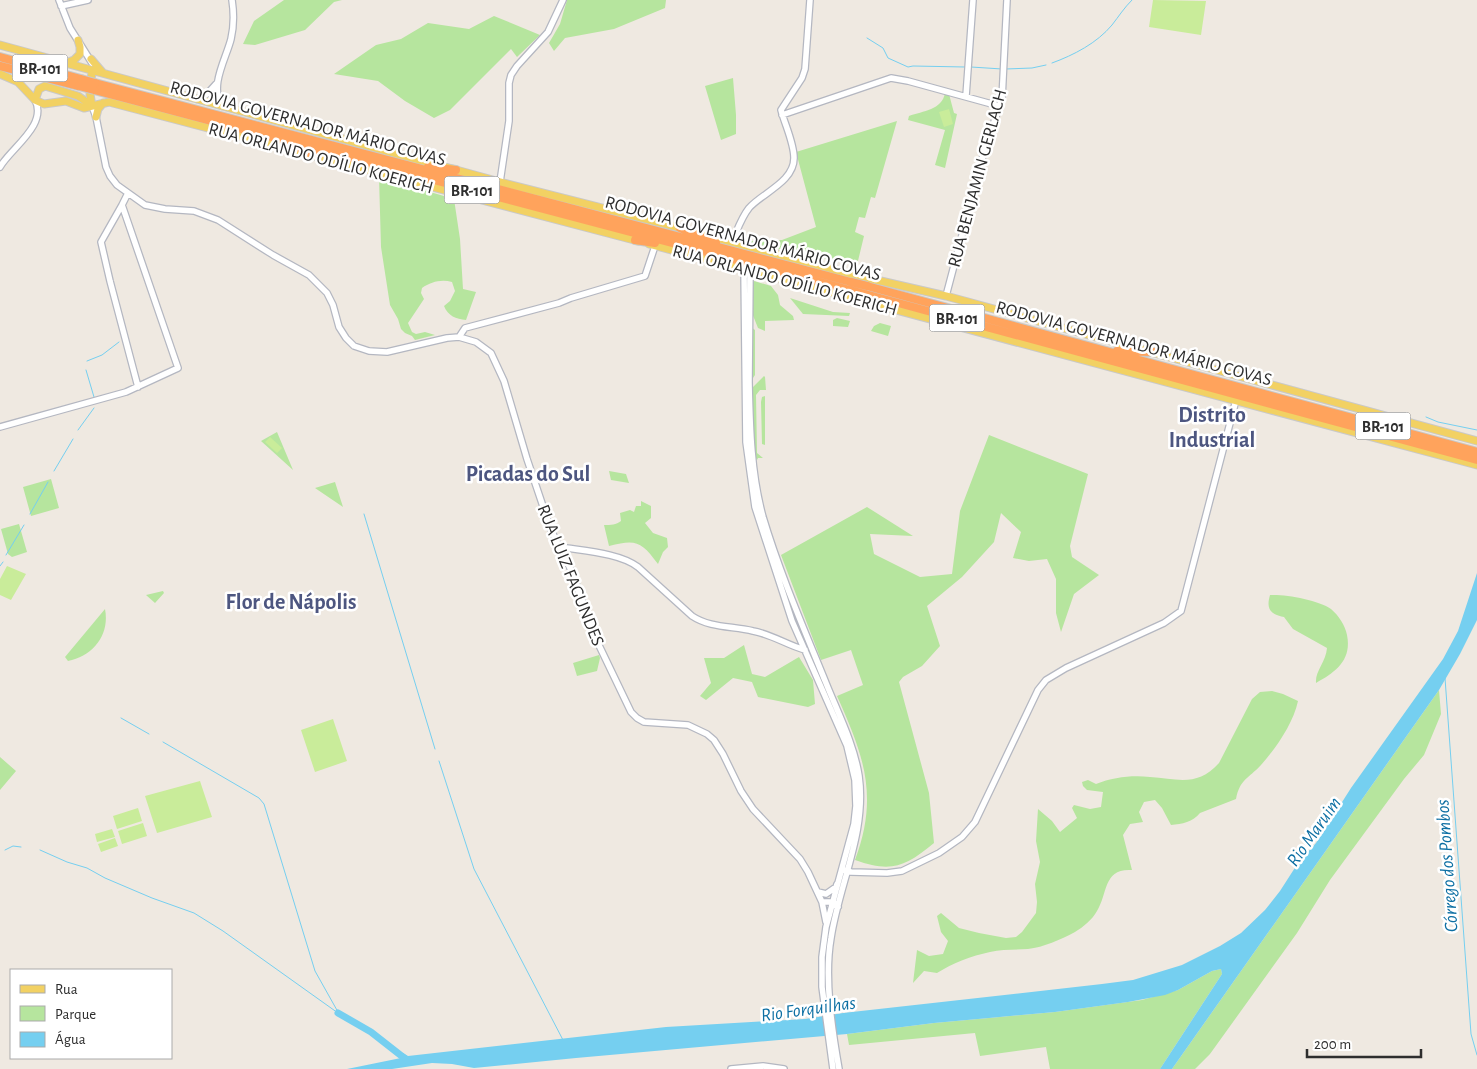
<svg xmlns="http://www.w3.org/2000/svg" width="1477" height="1069" font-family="'Alegreya Sans',sans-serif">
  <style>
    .green { fill: #b6e59e }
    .pitch { fill: #c9ec9a }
    .water { fill: #75cff0 }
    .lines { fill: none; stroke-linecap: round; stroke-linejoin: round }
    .stream { stroke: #75cff0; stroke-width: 1 }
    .river { stroke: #75cff0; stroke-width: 7 }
    .secondary-casing { stroke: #b4b7c1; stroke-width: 8 }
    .primary-casing { stroke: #c9c9c9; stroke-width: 9 }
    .highway-casing { stroke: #c9c9c9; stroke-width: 10 }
    .secondary { stroke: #fff; stroke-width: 5.5 }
    .primary { stroke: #f2d163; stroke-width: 7 }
    .highway { stroke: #ffa35c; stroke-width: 8 }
    .highway-bridge-casing { stroke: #c9c9c9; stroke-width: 10; stroke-linecap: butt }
    .highway-bridge { stroke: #ffa35c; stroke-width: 8 }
    .labels { text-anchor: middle; stroke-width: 5; stroke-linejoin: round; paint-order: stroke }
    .shield { fill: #fff; stroke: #6d6d6d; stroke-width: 1 }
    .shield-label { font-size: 16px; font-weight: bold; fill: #2e2e2e }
    .street-label { font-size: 18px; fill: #2e2e2e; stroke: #fff }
    .water-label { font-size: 19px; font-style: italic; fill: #0d6fa3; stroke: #fff }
    .district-label { font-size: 22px; font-weight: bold; fill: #4d5680; stroke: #fff }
  </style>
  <rect width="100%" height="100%" fill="#efe9e1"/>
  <path class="green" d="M 284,0 L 342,0 L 334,2 L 305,30 L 255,45 L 243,44 L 254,21 Z
    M 567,0 L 666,0 L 665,8 L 614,29 L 565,38 L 554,51 L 549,43 L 560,24 Z
    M 494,16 L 540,35 L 517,57 L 511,49 L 450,110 L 434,118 L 405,101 L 378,81 L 334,74 L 376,45 L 401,39 L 428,23 L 469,29 Z
    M 733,78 L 736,115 L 736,134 L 721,140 L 705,86 Z
    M 945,93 L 949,94 L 954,113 L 957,114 L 945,168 L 935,165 L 945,130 L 908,120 L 909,116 C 923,111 942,110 945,93 Z
    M 897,121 L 875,198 L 871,197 L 865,218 L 859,217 L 855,232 L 864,236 L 857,265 L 750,243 L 751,241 L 782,240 L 816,227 L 796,152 Z
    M 379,177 L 454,199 L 460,239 L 463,289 L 476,292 L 466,320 C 456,319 448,316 444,306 L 450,301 L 455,291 L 452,282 C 441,279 431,282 422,288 L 421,293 L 424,299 L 408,323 L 412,332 L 416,334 L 425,332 L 435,335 L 415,340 L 412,336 L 405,333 L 401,329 L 398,319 L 390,305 L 381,247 Z
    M 754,281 L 771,286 L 778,295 L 780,305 L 793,316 L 794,320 L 765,321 L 765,331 L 758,328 L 752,313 L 752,284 Z
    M 790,298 L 833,312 L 850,313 L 849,316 L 803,314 Z
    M 837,318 L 850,321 L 848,327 L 833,326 L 833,320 Z
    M 880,323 L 891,326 L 888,336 L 871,331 L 874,326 Z
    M 751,327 L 755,330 L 755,375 L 753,378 L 751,377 Z
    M 764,376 L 765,377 L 766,390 L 760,390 L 756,395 L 757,453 L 763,458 L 758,458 L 757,460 L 755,456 L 752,388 Z
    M 765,396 L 765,445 L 762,444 L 761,402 L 762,397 Z
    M 277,432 L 293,470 L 261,441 Z
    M 989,435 L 1088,474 L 1070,546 L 1072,557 L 1099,575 L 1074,594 L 1061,632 L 1056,613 L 1056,579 L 1047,559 L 1029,561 L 1013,558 L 1021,532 L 1001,513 L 994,542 L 962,577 L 927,606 L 940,646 L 922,666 L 903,677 L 899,682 L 929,793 L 934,843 C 905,867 891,873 855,860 C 879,796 864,756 837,696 L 863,685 L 851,650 L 821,660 L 781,555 L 867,507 L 913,536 L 870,534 L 874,554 L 920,577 L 952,574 L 960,511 Z
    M 609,471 L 626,474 L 629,483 L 611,480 Z
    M 51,479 L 59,508 L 31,516 L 23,487 Z
    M 335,482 L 343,507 L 315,488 Z
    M 641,501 L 651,506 L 651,518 L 645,523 L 653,533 L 667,538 L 668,547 L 663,552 L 658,564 C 641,541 636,539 609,546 L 604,525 C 611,525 616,525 621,521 L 620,513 L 630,510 L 634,512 L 636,506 L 641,506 Z
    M 19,524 L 27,552 L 12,557 L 8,554 L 1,529 Z
    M 163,591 L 164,593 L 155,603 L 146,595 Z
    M 1270,595 C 1285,594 1319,600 1331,609 C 1339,616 1345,625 1347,635 C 1352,660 1336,672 1316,683 C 1315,671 1326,662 1327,648 L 1293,629 L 1284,617 C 1270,614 1266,609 1270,595 Z
    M 105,609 C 110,635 93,656 68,661 L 65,657 Z
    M 744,645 L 752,674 L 765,677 L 799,657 L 813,680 L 815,704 L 808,707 L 758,697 L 752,682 L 733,678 L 706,700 L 700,696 L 711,683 L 704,658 L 724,658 Z
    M 599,655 L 600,658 L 597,671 L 577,676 L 573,663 Z
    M 1439,690 L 1441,714 L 1424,755 L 1404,779 L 1330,880 L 1297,933 L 1210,1054 L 1195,1069 L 1172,1069 Z
    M 1272,691 L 1283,694 L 1298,701 C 1293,724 1276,748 1261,765 C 1248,779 1240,779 1236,799 L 1200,813 C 1193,822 1182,824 1171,825 L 1162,808 L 1155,800 L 1144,802 L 1139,812 L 1143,822 L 1130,824 L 1123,835 L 1132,870 C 1103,868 1108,893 1097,911 C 1092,920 1083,927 1075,932 C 1060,940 1044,947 1028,949 C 1016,950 1002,949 990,952 C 971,956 953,963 937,973 L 924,971 L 913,983 L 917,950 L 929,956 L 943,954 L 948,941 L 941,932 L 937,916 L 941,913 L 959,928 L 979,933 L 1006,938 L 1016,937 L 1022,932 L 1036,913 L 1037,902 L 1035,884 L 1040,862 L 1036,841 L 1038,809 L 1052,821 L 1060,832 L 1077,818 L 1072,808 L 1074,805 L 1090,809 L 1101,807 L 1103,792 L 1087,790 L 1083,786 L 1082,782 L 1088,780 L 1096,784 C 1113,777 1133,775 1150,777 C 1178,779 1198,787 1219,763 L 1252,699 L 1260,692 Z
    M 0,757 L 16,771 L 0,790 Z
    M 1221,969 L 1222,974 L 1160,1069 L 1050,1069 L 1046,1047 L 980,1056 L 975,1033 L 849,1045 L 847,1034 L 934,1023 L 1055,1012 L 1142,1000 L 1178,990 L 1212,971 Z"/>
  <path class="pitch" d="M 1153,0 L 1206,1 L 1201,35 L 1149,27 Z
    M 949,109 L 953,124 L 944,127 L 939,112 Z
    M 270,437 L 282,448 L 277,453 L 265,442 Z
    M 7,566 L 26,574 L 11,600 L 0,595 L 0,579 Z
    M 333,719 L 347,761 L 315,772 L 301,730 Z
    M 200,781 L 212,817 L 157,833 L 145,796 Z
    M 138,808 L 142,821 L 117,829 L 113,816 Z
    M 143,823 L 147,836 L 122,844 L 118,831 Z
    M 112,829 L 115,837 L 97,842 L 95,834 Z
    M 115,838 L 118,846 L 101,852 L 98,844 Z"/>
  <path class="water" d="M 1477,573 L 1477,620 L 1460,654 L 1439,690 L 1172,1069 L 1160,1069 L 1222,974 L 1221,969 L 1212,971 L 1178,990 L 1165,995 L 1128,1002 L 1055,1012 L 934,1023 L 847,1034 L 576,1058 L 474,1068 L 452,1064 L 432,1063 L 392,1069 L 347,1069 L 401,1058 L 398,1056 L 403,1053 L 408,1056 L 666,1027 L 805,1019 L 843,1013 L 1102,984 L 1133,980 L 1182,965 L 1220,946 L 1241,933 L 1265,910 L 1280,891 L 1298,863 L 1316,843 L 1351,788 L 1443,659 L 1458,631 Z"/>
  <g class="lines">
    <path class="stream" d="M 867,38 L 883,48 L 888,58 L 908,67 L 913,66 L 965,67
      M 1052,63 C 1074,55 1097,43 1112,25 C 1119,16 1124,8 1132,0
      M 971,67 L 1002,69
      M 1006,69 L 1032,68 L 1046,65
      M 87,361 L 102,355 L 119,342
      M 86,370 L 94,397
      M 1426,417 L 1438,422 L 1477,430
      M 78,430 L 94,408
      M 54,471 L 73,439
      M 30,514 L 48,482
      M 364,514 L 435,749
      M 6,555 L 24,525
      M 0,566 L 3,562
      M 1445,678 L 1471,1034 L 1477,1055
      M 121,718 L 149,734
      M 163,742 L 259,798 L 264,804 L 315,971 L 338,1012
      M 439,761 L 474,869 L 563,1040
      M 5,850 L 13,846 L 21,847
      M 40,850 L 67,862 L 87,868 L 105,878 L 152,898 L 194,913 L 223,931 L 338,1013"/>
    <path class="river" d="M 338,1013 L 371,1032 L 408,1061"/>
    <defs>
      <path id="secondary" d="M 59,0 L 70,28 L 92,63
        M 61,6 L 88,0
        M 966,96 L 973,0
        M 197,99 L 207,94 L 216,84
        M 92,106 L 96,117 L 106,167 L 110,176 L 117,185 L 145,205 L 165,209 L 194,211 L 218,220 L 273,255 L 309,275 L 327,293 L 333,305 L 339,327 L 346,338 L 354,346 L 369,351 L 387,352 L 447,338 L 459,337 L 476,342 L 491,353 L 504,381 L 527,459 L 551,530 L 572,572 L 595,637 L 631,712 L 637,718 L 644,722 L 688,725 L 707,734 L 714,740 L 723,754 L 741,791 L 753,809 L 800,859 L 808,872 L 822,902 L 833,902 L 838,907
        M 222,106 C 209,86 226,59 231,39 C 234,26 234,13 232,0
        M 782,115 L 891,78 L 908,81 L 999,106
        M 0,167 C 11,148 48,125 35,100
        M 500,182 L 509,121 L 509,83 L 511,75 L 517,66 L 548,32 L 563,0
        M 122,205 L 101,242 L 110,281 L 138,387
        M 732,242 C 737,231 741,218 749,208 C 762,193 794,182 794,158 C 794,143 785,125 781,110 L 802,78 L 805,69 L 810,0
        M 744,269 L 746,442 L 755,507 L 792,621 L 847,746 L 855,780 L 856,806 L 854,824 L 826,927 L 822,957 L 822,987 L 833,1069
        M 750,271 C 750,308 749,345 749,382 C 750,428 751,473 763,517 C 780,574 804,629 826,683 C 838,713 854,744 859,776 C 867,832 839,884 831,938 C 824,978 832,1029 839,1069
        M 946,296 L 985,148 L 1002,99 L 1007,0
        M 459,337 L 465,328 L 559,303 L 571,298 L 645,276 L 655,246
        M 0,427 L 126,392 L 178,368 L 122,205 L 128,193
        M 560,547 C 584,551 620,553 638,567 L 692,616 C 710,628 732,626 753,631 C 771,634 787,645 805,650
        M 844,870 L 851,872 L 887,873 L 902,871 L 939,853 L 962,837 L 975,822 L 1038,690 L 1046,680 L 1066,668 L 1164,623 L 1181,611 L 1236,400
        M 818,892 L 826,894 L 836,887 L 837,884
        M 822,902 L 826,922
        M 731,1069 L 763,1066 L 784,1069"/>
      <path id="primary" d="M 0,45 L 500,182 L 685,229
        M 91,59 L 103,73
        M 66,63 L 74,60 L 80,54 L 80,47 L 78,40
        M 0,74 L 18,82 L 35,100 L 44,104 L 66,101 L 84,108 L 109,102 L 638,241
        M 35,100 L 39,89 L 45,86 L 78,96 L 92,106
        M 92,106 L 90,94 L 92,70
        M 96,117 L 98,109 L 103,103
        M 695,232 L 859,276 L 946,296 L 1477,441
        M 649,244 L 1477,465"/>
      <path id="highway" d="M 0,57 L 81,79
        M 0,66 L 79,86
        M 95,83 L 851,282
        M 94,90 L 850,290
        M 299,148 L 318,157
        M 428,167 L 456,170
        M 680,228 L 716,243
        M 635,240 L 655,243
        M 867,286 L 1477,452
        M 865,294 L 1477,460
        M 1117,351 L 1153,352"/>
    </defs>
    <use href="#secondary" class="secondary-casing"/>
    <use href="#primary" class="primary-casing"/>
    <use href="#highway" class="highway-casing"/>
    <use href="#secondary" class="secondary"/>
    <use href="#primary" class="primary"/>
    <use href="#highway" class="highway"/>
    <defs>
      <path id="highway-bridge" d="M 81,79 L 95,83
        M 79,86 L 94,90
        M 851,282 L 867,286
        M 850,290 L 865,294"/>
    </defs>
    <use href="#highway-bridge" class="highway-bridge-casing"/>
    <use href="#highway-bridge" class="highway-bridge"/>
  </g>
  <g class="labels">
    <g class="shield">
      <rect x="12.5" y="54.5" width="55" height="27" rx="4"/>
      <rect x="444.5" y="176.5" width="55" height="27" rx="4"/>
      <rect x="929.5" y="304.5" width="55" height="27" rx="4"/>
      <rect x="1355.5" y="412.5" width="55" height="27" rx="4"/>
    </g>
    <g class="shield-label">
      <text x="40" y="74">BR-101</text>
      <text x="472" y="196">BR-101</text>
      <text x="957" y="324">BR-101</text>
      <text x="1383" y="432">BR-101</text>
    </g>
    <g class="street-label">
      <text transform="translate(308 123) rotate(15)" y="6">RODOVIA GOVERNADOR MÁRIO COVAS</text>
      <text transform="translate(321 158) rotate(15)" y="6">RUA ORLANDO ODÍLIO KOERICH</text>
      <text transform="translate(977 178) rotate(-75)" y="6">RUA BENJAMIN GERLACH</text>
      <text transform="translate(743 238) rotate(15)" y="6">RODOVIA GOVERNADOR MÁRIO COVAS</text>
      <text transform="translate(785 280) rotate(15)" y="6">RUA ORLANDO ODÍLIO KOERICH</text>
      <text transform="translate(1134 343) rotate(15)" y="6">RODOVIA GOVERNADOR MÁRIO COVAS</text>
      <text transform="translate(571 575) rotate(68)" y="6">RUA LUIZ FAGUNDES</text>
    </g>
    <g class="water-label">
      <text transform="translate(1313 831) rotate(-55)" y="7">Rio Maruim</text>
      <text transform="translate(1446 866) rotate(-94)" y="7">Córrego dos Pombos</text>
      <text transform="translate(808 1008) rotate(-8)" y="7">Rio Forquilhas</text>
    </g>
    <g class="district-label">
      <text x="1212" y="422">Distrito<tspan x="1212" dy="25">Industrial</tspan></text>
      <text x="528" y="481">Picadas do Sul</text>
      <text x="291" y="609">Flor de Nápolis</text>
    </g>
  </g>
  <rect x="10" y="969" width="162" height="90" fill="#ffffff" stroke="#ababab"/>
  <rect x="20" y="985" width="25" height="8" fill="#f2d163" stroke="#ababab"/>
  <text x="55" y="994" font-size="15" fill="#2e2e2e">Rua</text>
  <rect x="20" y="1006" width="25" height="15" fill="#b6e59e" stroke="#ababab"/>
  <text x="55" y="1019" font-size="15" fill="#2e2e2e">Parque</text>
  <rect x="20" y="1032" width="25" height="15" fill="#75cff0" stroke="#ababab"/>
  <text x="55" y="1044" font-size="15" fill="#2e2e2e">Água</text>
  <path d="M1307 1049v8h114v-8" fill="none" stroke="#2e2e2e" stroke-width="2.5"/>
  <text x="1314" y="1049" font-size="15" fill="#2e2e2e" stroke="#ffffff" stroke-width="4" paint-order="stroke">200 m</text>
</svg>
